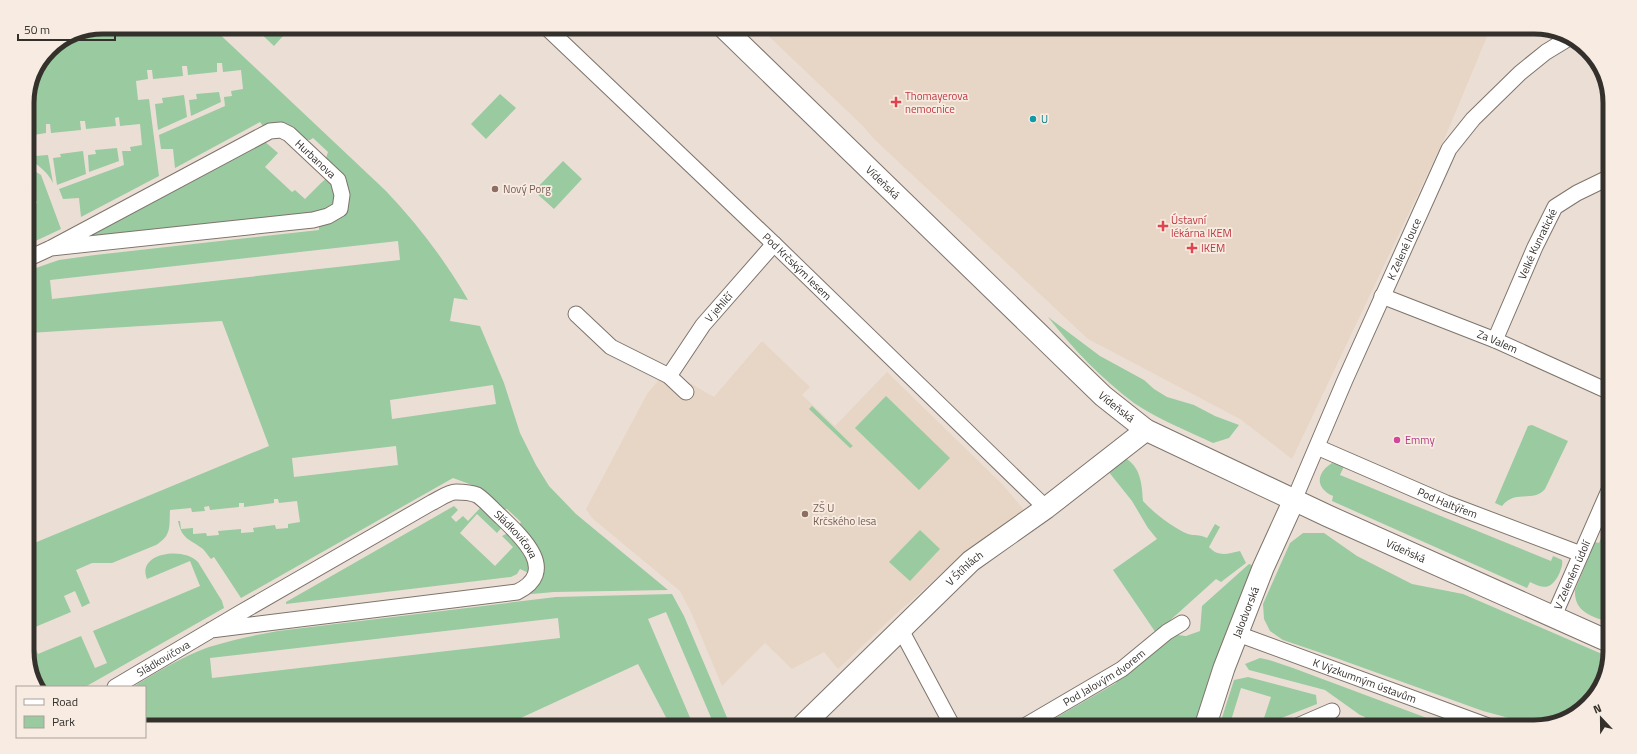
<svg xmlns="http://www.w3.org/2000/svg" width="1637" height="754" font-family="'Titillium Web',sans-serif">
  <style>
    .built { fill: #e7d5c5 }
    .green { fill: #99caa0; fill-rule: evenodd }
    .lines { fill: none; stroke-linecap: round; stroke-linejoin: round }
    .street-casing { stroke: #7e746b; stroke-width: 17 }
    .secondary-casing { stroke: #7e746b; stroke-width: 23 }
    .street { stroke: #fff; stroke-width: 15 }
    .secondary { stroke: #fff; stroke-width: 21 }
    .health-dot { fill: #e0444e; stroke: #f8ece2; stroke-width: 1.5 }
    .culture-dot { fill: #0f9aa8; stroke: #f8ece2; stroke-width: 1.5 }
    .education-dot { fill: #8d6e63; stroke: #f8ece2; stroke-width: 1.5 }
    .hotel-dot { fill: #d1479c; stroke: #f8ece2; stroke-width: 1.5 }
    .labels { text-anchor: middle; stroke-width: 3.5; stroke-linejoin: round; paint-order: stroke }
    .health-label { font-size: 11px; fill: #be3a42; stroke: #f8ece2; text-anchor: start }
    .culture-label { font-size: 11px; fill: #0d838f; stroke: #f8ece2; text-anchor: start }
    .street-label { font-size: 11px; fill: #34302c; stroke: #f8ece2 }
    .education-label { font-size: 11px; fill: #785e54; stroke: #f8ece2; text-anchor: start }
    .hotel-label { font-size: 11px; fill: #b23c85; stroke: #f8ece2; text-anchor: start }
    .rim { fill: none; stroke: #34302c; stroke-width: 5 }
  </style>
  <rect width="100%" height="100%" fill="#ebdfd5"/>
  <path class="built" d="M 759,27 L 1491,27 L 1446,135 L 1292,459 L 1240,419 L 1088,339 L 874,139 L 864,127 Z
    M 762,341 L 810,387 L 802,395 L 835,426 L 887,372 L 1002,484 L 1025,511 L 969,549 L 895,615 L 838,669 L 824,652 L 792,669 L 765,643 L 722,686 L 691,612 L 680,591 L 592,518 L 586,509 L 647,394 L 670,366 L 686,381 L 714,397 Z"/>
  <path class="green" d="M 103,27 L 212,27 L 386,191 C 418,225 445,260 468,300 L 454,298 L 450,321 L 480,326 L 504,383 L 520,433 L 536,465 L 549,486 L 576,514 L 668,590 L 554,592 L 521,595 L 536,584 L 519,525 L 521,522 L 507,509 L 503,510 L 499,509 L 472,485 L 453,478 L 241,598 L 214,557 L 211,559 C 208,556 206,552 203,549 C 190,539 182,540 178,521 L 180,521 L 181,529 L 193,528 L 193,534 L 206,533 L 207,536 L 219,535 L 218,531 L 241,529 L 241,533 L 254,532 L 253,528 L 275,525 L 276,529 L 288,528 L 288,524 L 300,522 L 297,501 L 279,503 L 278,499 L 274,499 L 274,503 L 244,507 L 244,503 L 239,503 L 239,507 L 210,510 L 209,506 L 204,507 L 205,511 L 192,512 L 191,508 L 170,510 C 169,527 172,535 156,545 L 112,563 L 92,563 L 76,570 L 90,603 L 82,607 L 75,591 L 64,596 L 71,612 L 28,630 L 38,654 L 81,636 L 95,668 L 107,663 L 93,631 L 200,586 L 190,561 L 147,579 C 136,553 183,546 198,562 L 222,601 L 224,608 L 85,687 L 39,687 L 27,657 L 27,546 L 269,446 L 222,321 L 29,333 L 27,332 L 27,271 L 59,260 L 95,255 L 319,230 L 319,226 L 333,220 L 339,171 L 326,158 L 328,152 L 313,138 L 310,140 L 307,140 L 265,125 L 263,126 L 260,122 L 175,168 L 173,149 L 161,149 L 159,135 L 225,106 L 224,97 L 232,96 L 231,91 L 243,89 L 241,70 L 223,72 L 222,63 L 217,63 L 217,72 L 188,75 L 187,66 L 182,66 L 183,76 L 153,79 L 152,70 L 147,70 L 148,79 L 136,81 L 138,100 L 149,99 L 159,176 L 81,217 L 79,198 L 63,199 L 59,189 L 124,165 L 122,151 L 131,151 L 130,147 L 142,145 L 140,124 L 120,126 L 119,117 L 115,118 L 116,126 L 86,129 L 85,121 L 80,121 L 81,130 L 51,133 L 50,124 L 46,124 L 46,133 L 34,135 L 34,129 L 28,130 L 27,128 L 27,98 L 49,49 L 74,33 ZM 398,241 L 400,260 L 52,299 L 50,280 ZM 493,385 L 496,404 L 392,419 L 390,400 ZM 396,446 L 398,465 L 294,477 L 292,458 Z
    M 254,27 L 291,27 L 274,46 Z
    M 219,92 L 221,102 L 191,116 L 189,100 L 197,99 L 196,94 Z
    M 500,94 L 516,108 L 486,139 L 471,124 Z
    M 184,95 L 187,117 L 158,130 L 155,104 L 163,103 L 162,98 Z
    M 264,141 L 278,153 L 265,167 L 292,192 L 295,190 L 305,199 L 321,183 L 329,176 C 338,187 337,202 326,212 L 86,237 Z
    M 117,148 L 119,161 L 89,172 L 88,155 L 96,154 L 95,150 Z
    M 35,150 L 35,156 L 48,155 L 53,183 C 47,171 38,165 27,158 L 27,151 Z
    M 83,151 L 86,174 L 57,185 L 53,158 L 61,157 L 60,154 Z
    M 563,161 L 582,179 L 554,209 L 534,191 Z
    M 27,166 L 41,175 L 61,229 L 27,245 L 27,207 L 37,203 L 27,178 Z
    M 1048,317 L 1100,356 L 1144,380 L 1154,389 L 1167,397 L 1194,405 L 1215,416 L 1239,425 L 1229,438 L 1213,443 C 1188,431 1157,419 1134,403 C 1101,378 1073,349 1048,317 Z
    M 886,396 L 950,458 L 919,490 L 855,428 Z
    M 812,406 L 853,446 L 850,448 L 809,409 Z
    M 1532,425 L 1568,441 L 1545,489 C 1534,503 1515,489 1502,506 L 1495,503 L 1528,426 Z
    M 1125,458 C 1141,467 1142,485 1143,501 C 1154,513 1173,528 1188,534 C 1194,536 1199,534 1207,538 L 1215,524 L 1220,527 L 1209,547 C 1218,557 1227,554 1240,551 L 1246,563 L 1221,582 L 1216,579 L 1156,633 L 1113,570 L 1157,539 L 1148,528 L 1132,501 L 1108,471 Z
    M 1332,463 L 1344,466 L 1340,475 L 1551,561 L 1553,556 L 1562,560 C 1563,565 1561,568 1560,572 C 1552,589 1545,590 1530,582 L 1527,588 L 1332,501 L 1333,496 C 1315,488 1316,473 1332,463 Z
    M 454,506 L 458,510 L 451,517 L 456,522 L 463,516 L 468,521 L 481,507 L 503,526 L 497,533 L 477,514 L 460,533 L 495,566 L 513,547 L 502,536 L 508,533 L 530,559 L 529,573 L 520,569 L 517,574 L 511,577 L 286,604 L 286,602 Z
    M 1610,518 L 1610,576 L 1607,580 L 1607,588 L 1610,592 L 1610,623 C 1592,616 1574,613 1575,590 L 1595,542 L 1599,543 Z
    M 920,530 L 940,549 L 910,581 L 889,562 Z
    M 1303,533 L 1324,533 L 1357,556 L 1412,584 L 1463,594 L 1609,657 L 1604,681 L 1577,714 L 1539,726 L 1483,711 L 1336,658 L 1283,640 L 1270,631 L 1264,619 L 1263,604 L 1290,543 Z
    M 1249,564 L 1255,566 L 1197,727 L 1040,727 L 1116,683 L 1122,669 L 1168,634 L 1186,636 L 1200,631 L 1202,606 Z
    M 672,594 L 684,616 L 731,727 L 715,727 L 666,612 L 648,619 L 694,727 L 671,727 L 638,664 L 512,722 L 461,719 L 457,727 L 259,727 L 257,723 L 248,727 L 219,727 L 218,726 L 214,727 L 145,727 L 145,687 L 133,687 C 157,672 183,656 209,647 C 232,640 255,635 278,631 L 556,597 ZM 558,618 L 560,638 L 212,678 L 210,658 Z
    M 1260,658 L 1269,660 L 1293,668 L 1451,727 L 1388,727 L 1364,720 L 1365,717 L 1360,715 L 1325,690 L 1249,670 L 1245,664 Z
    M 1248,677 L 1316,695 L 1317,704 L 1269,723 L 1266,727 L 1261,727 L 1271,697 L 1241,688 L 1229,727 L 1219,727 L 1234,680 Z"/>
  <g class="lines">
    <defs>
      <g id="street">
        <path id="s1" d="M 546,27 L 774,244 L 1046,508"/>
        <path id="s2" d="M 27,259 L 51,248 L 270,131 L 281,130 L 289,134 L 338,180 L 342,195 L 340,209 L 328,216 L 313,220 L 51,248"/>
        <path id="s3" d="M 1382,296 L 1495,340 L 1610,392"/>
        <path d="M 576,314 L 611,347 L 669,376 L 686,392"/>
        <path id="s4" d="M 1495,340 L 1535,247 L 1555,207 L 1577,193 L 1610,177"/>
        <path id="s5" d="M 669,376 L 703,325 L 774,244"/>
        <path id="s6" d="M 1317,447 L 1446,503 L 1581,554"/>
        <path id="s7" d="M 1294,500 L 1345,380 L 1449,149 L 1473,119 L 1520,73 L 1546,52 L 1569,38"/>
        <path id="s8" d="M 1553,618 L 1610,488"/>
        <path d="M 901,630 L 953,727"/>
        <path id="s9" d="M 1238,634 L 1491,727"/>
        <path id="s10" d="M 115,687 L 240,613 L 431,503 C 438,500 448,492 456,492 C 461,492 472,493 477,495 C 485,500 493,510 500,516 C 521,536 560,571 517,592 L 211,630"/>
        <path id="s11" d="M 1023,727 L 1122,669 L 1167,632 L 1182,623"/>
        <path d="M 1295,727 L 1332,711"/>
      </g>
      <g id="secondary">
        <path id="s12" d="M 723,27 L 1103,396 L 1146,430 L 1328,516 L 1610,642"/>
        <path id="s13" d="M 801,727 L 971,561 L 1046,508 L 1146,430"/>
        <path id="s14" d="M 1205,727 L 1224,668 L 1263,568 L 1294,500"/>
      </g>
    </defs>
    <use href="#street" class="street-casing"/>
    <use href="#secondary" class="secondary-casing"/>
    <use href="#street" class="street"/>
    <use href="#secondary" class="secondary"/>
  </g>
  <g class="health-dot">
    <path d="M894 96h4v4h4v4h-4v4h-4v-4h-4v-4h4z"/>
    <path d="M1161 220h4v4h4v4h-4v4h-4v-4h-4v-4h4z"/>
    <path d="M1190 242h4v4h4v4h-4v4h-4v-4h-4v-4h4z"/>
  </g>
  <circle class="culture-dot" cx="1033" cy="119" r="4"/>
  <g class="education-dot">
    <circle cx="495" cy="189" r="4"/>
    <circle cx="805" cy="514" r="4"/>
  </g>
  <circle class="hotel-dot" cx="1397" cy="440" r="4"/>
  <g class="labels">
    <g class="health-label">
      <text x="905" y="100">Thomayerova<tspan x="905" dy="13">nemocnice</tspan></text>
      <text x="1171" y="224">Ústavní<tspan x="1171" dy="13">lékárna IKEM</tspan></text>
      <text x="1201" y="252">IKEM</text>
    </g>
    <g class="culture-label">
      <text x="1041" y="123">U</text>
    </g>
    <g class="street-label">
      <text dy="4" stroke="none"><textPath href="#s2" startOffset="331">Hurbanova</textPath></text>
      <text dy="4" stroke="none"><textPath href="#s12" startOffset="223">Vídeňská</textPath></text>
      <text dy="4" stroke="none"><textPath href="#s4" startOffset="105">Velké Kunratické</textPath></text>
      <text dy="4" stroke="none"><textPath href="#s7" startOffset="274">K Zelené louce</textPath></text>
      <text dy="4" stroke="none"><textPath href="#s1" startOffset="347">Pod Krčským lesem</textPath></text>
      <text dy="4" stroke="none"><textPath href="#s5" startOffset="85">V jehličí</textPath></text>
      <text dy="4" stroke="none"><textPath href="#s3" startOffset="124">Za Valem</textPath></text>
      <text dy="4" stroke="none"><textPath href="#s12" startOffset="547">Vídeňská</textPath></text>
      <text dy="4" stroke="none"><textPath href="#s6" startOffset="142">Pod Haltýřem</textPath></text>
      <text dy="4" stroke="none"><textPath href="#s10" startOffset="470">Sládkovičova</textPath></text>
      <text dy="4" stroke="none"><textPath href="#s12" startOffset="871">Vídeňská</textPath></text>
      <text dy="4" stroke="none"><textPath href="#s13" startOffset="228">V Štíhlách</textPath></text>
      <text dy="4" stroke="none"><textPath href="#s8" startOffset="47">V Zeleném údolí</textPath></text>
      <text dy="4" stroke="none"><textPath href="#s14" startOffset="122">Jalodvorská</textPath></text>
      <text dy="4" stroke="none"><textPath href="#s10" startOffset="56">Sládkovičova</textPath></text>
      <text dy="4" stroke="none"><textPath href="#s11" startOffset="95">Pod Jalovým dvorem</textPath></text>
      <text dy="4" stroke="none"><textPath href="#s9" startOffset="135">K Výzkumným ústavům</textPath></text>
    </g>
    <g class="education-label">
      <text x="503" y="193">Nový Porg</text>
      <text x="813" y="512">ZŠ U<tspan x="813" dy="13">Krčského lesa</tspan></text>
    </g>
    <g class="hotel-label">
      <text x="1405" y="444">Emmy</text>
    </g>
  </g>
  <path d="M0 0H1637V754H0ZM103 34H1534A69 69 0 0 1 1603 103V651A69 69 0 0 1 1534 720H103A69 69 0 0 1 34 651V103A69 69 0 0 1 103 34Z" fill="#f8ece2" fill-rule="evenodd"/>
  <path class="rim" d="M103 34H1534A69 69 0 0 1 1603 103V651A69 69 0 0 1 1534 720H103A69 69 0 0 1 34 651V103A69 69 0 0 1 103 34Z"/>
  <rect x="16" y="686" width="130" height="52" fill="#f8ece2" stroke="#aaa199"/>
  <rect x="24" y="699" width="20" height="6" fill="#ffffff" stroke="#aaa199"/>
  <text x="52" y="706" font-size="12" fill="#34302c">Road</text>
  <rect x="24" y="716" width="20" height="12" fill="#99caa0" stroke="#aaa199"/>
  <text x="52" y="726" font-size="12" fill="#34302c">Park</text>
  <g transform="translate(1601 718) rotate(338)" stroke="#f8ece2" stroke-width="3" paint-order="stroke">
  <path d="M0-3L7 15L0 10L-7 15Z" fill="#34302c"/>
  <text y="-6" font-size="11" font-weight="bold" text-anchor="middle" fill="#34302c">N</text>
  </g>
  <path d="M18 34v6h97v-6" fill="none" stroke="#34302c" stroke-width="2"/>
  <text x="24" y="34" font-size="12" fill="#34302c" stroke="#f8ece2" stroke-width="3" paint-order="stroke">50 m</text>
</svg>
